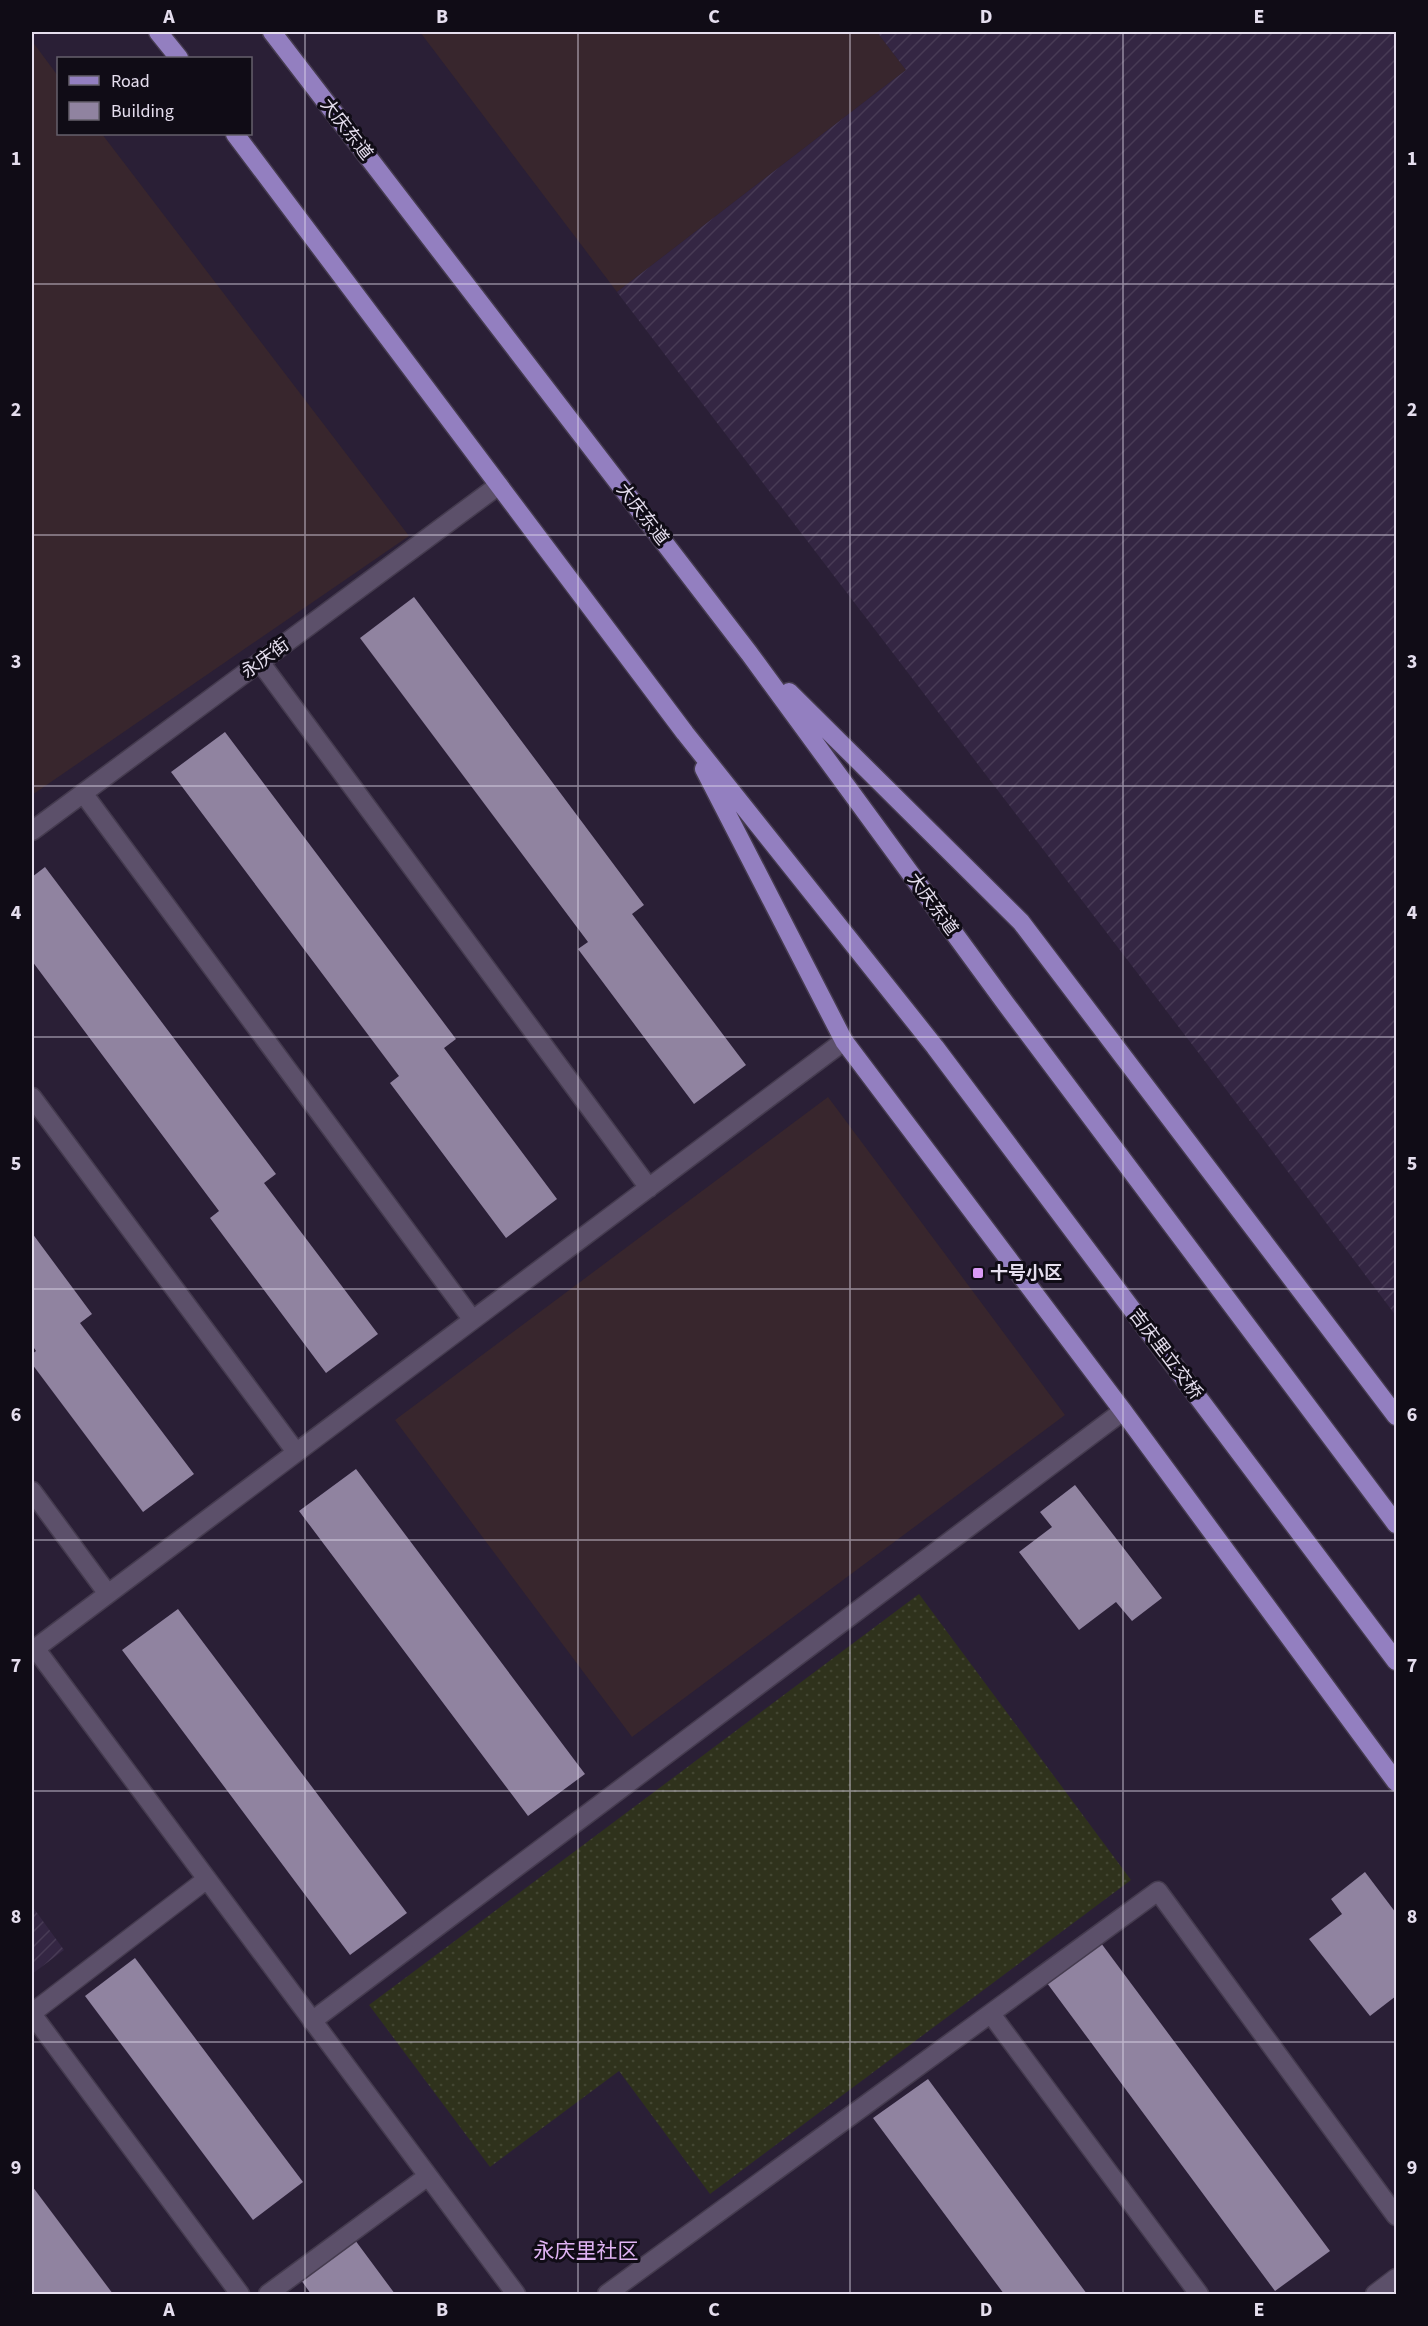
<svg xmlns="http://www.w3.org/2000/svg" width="1428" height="2326" font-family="'Source Sans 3','Noto Sans SC',sans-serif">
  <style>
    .commercial { fill: #38262d }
    .industrial { fill: url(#industrial-furrows) }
    .garden { fill: url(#garden-dots) }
    .building { fill: #9083a0 }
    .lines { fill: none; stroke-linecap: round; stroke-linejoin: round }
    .minor-casing { stroke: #453b4f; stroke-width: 21 }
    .major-casing { stroke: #453b4f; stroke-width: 21 }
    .minor { stroke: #5c506a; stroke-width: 18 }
    .major { stroke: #937fc0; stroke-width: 18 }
    .grid { fill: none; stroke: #e5deee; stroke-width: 1.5; stroke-opacity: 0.55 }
    .poi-dot { fill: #da9af6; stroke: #100c16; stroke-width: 2 }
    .labels { text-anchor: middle; stroke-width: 6; stroke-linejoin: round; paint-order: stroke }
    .street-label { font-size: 18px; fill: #e5deee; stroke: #100c16 }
    .poi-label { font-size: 18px; font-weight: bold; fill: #e5deee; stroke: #100c16; text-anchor: start }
    .quarter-label { font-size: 21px; fill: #dfb3f3; stroke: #100c16 }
    .neatline { fill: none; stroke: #e5deee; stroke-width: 2 }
    .grid-label { font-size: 20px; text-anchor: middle; font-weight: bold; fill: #e5deee }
  </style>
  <defs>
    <pattern id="industrial-furrows" width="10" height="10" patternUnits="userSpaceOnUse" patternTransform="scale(1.5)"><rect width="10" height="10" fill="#342643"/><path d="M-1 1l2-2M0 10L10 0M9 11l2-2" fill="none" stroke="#483b55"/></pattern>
    <pattern id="garden-dots" width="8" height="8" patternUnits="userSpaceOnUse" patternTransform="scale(1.5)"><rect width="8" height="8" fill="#2f321c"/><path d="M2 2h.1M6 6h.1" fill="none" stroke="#434632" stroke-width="1.8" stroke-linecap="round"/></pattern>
  </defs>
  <rect width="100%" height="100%" fill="#2a1f36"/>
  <path class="commercial" d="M 420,32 L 877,32 L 906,70 L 617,292 Z
    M 32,41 L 58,76 L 58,134 L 102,134 L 409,536 L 32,795 Z
    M 828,1097 L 1065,1415 L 632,1737 L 395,1420 Z"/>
  <path class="industrial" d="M 877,32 L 1396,32 L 1396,1316 L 1207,1064 L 617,292 L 906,70 Z
    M 32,1906 L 64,1950 L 32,1974 Z"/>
  <path class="garden" d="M 919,1594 L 1131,1880 L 710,2194 L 619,2071 L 490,2167 L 369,2005 Z"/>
  <path class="building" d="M 414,597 L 644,905 L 632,914 L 746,1065 L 694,1104 L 578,949 L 588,942 L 360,638 Z
    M 225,732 L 456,1039 L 444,1048 L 557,1199 L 506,1238 L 390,1083 L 399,1076 L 171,772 Z
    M 45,867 L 276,1174 L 264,1183 L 378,1334 L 326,1373 L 210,1218 L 219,1211 L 32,961 L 32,877 Z
    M 32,1233 L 92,1314 L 80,1323 L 194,1474 L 143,1512 L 32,1364 L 32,1354 L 36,1351 L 32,1345 Z
    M 356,1469 L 585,1774 L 528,1816 L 299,1511 Z
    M 1075,1485 L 1162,1598 L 1132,1621 L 1116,1602 L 1079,1630 L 1019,1552 L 1052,1527 L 1040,1512 Z
    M 178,1609 L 407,1913 L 350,1955 L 122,1650 Z
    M 1365,1872 L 1396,1913 L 1396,1996 L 1370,2016 L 1309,1939 L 1342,1914 L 1331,1899 Z
    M 1098,1939 L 1330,2251 L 1275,2291 L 1044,1979 Z
    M 135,1958 L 303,2182 L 253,2220 L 85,1996 Z
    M 928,2079 L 1087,2294 L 1004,2294 L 873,2118 Z
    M 32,2186 L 113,2294 L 34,2294 L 32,2291 Z
    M 355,2240 L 395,2294 L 311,2294 L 301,2280 Z"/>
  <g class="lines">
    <defs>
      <path id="minor" d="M 260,662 L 649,1188
        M 83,793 L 472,1319
        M 32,831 L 499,485
        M 32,1097 L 296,1452
        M 32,1491 L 108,1594
        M 35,1648 L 516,2294
        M 32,1651 L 844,1041
        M 32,2013 L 207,1879
        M 32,2014 L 240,2294
        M 991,2014 L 1199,2294
        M 312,2021 L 1123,1411
        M 268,2294 L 428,2176
        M 607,2294 L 1158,1891 L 1396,2216
        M 1375,2294 L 1396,2278"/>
      <path id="major" d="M 158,32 L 179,58
        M 272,32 L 749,653 L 1006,1004 L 1396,1524
        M 235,134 L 685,733 L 935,1047 L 1396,1661
        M 789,692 L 1021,922 L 1396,1416
        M 704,769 L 844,1041 L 1123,1411 L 1396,1782"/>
    </defs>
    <use href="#minor" class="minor-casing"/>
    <use href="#major" class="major-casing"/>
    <use href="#minor" class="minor"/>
    <use href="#major" class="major"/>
  </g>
  <path class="grid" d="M 305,32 L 305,2294M 578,32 L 578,2294M 850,32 L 850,2294M 1123,32 L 1123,2294M 32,284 L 1396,284M 32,535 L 1396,535M 32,786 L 1396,786M 32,1037 L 1396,1037M 32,1289 L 1396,1289M 32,1540 L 1396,1540M 32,1791 L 1396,1791M 32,2042 L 1396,2042"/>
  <rect class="poi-dot" x="972" y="1267" width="12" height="12" rx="3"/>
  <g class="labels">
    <g class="street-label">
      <text transform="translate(347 129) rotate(52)" y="6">大庆东道</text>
      <text transform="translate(643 514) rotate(52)" y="6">大庆东道</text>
      <text transform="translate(265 658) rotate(-36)" y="6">永庆街</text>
      <text transform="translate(933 904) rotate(54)" y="6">大庆东道</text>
      <text transform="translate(1166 1354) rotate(53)" y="6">吉庆里立交桥</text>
    </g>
    <g class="poi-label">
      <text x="990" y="1279">十号小区</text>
    </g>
    <g class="quarter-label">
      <text x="586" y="2258">永庆里社区</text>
    </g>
  </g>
  <rect width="1428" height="2326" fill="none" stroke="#100c16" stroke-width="66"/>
  <rect x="57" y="57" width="195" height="78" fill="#100c16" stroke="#65606c" stroke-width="1.5"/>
  <rect x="69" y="76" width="30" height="9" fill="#937fc0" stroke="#65606c" stroke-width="1.5"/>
  <text x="111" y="87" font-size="18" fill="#e5deee">Road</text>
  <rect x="69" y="102" width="30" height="18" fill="#9083a0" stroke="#65606c" stroke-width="1.5"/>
  <text x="111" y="117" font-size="18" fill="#e5deee">Building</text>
  <rect x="33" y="33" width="1362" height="2260" class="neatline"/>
  <g class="grid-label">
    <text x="169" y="23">A</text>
    <text x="442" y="23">B</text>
    <text x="714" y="23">C</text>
    <text x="986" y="23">D</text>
    <text x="1259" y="23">E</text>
    <text x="16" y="165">1</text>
    <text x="1412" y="165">1</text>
    <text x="16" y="416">2</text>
    <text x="1412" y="416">2</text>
    <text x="16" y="668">3</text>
    <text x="1412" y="668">3</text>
    <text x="16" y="919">4</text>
    <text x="1412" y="919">4</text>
    <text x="16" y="1170">5</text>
    <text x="1412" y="1170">5</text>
    <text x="16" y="1421">6</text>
    <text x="1412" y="1421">6</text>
    <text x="16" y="1672">7</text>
    <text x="1412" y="1672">7</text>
    <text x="16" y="1923">8</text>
    <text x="1412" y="1923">8</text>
    <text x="16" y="2174">9</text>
    <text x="1412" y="2174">9</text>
    <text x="169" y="2316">A</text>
    <text x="442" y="2316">B</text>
    <text x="714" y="2316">C</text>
    <text x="986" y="2316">D</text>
    <text x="1259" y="2316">E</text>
  </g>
</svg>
